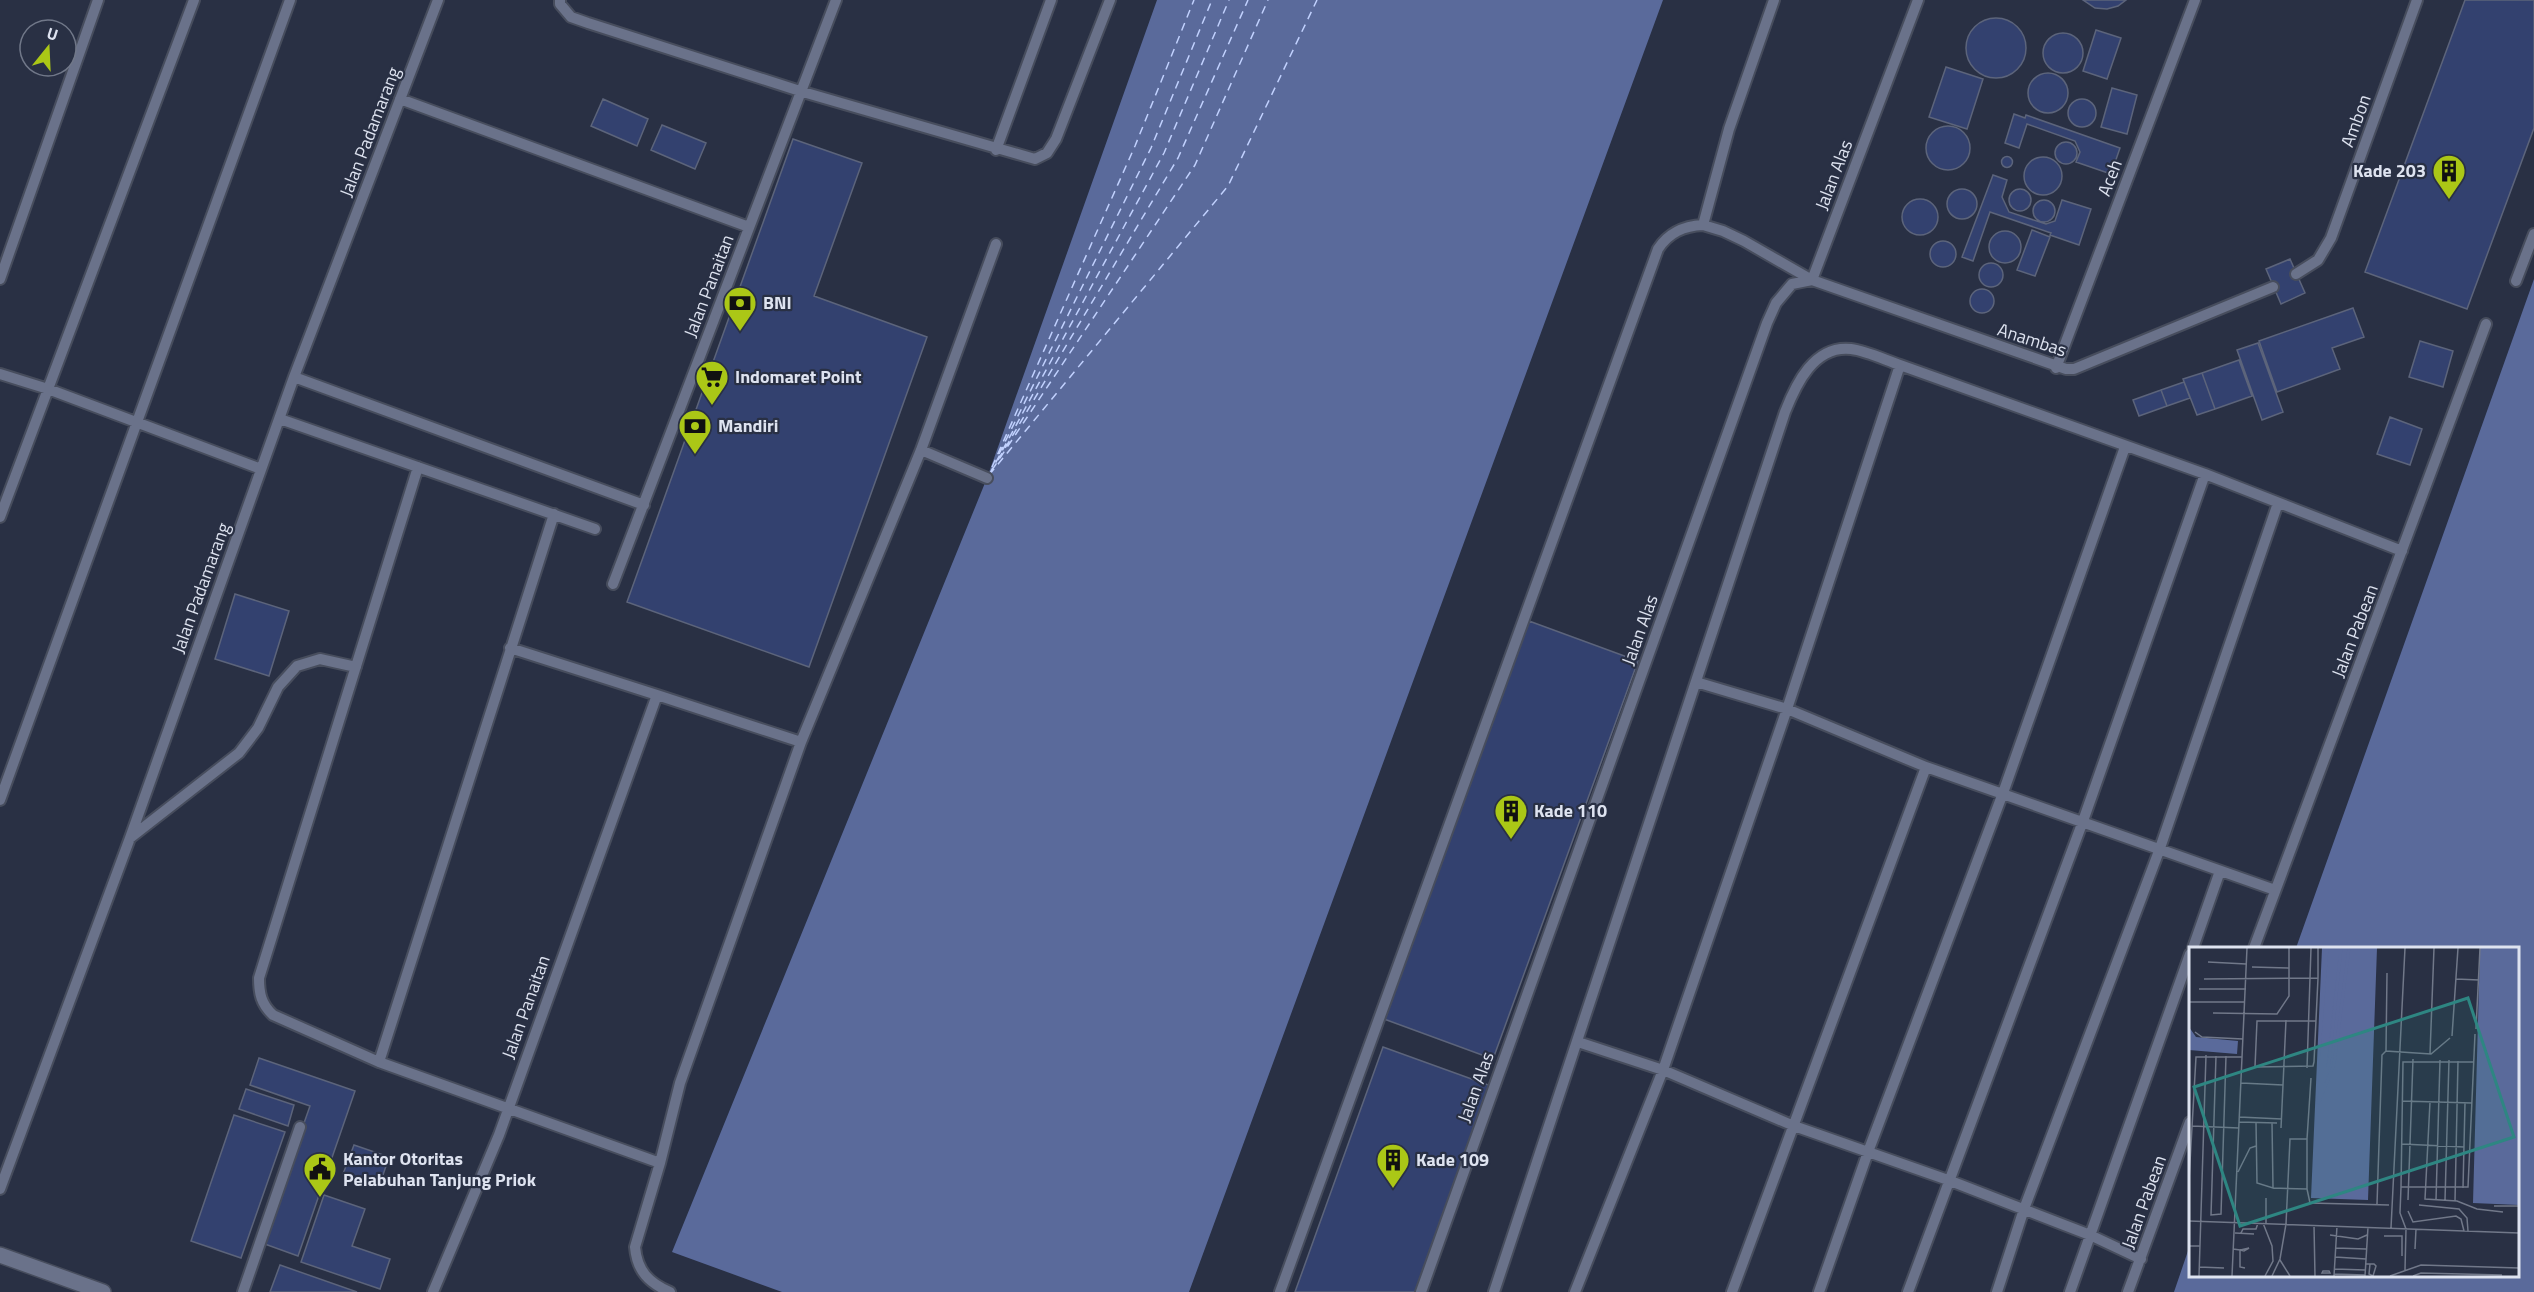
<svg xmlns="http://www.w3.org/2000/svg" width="2534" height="1292" font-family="'Titillium Web',sans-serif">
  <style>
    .water { fill: #5a6a9b }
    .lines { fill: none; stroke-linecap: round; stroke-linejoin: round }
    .ferry { stroke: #c1d1fe; stroke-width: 1.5; stroke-dasharray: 8 6; stroke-linecap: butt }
    .building { fill: #33416f; stroke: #5c647b; stroke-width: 1.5 }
    .service-casing { stroke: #474d5d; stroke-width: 14 }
    .minor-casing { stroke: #474d5d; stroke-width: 18 }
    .service { stroke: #6a728a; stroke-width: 10 }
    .minor { stroke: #6a728a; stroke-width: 15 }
    .labels { text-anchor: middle; stroke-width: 4.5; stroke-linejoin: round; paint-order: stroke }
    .street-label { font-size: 18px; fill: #dee3f0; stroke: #293044 }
    .poi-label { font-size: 18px; font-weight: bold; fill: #dee3f0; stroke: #293044; text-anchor: start }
    .inset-river { fill: none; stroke: #5a6a9b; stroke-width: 3 }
    .inset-road { fill: none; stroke: #717889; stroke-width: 1.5 }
    .view { fill: #2e8682; fill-opacity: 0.15; stroke: #2e8682; stroke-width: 3 }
    .inset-edge { fill: none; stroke: #dee3f0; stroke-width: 3 }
  </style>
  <rect width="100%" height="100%" fill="#293044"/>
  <path class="water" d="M 1157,0 L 1663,0 L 1189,1292 L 782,1292 L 672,1252 L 987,478 Z
    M 2534,279 L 2534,1292 L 2174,1292 L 2190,1245 L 2190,1276 L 2518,1276 L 2518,948 L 2296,948 Z"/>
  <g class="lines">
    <path class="ferry" d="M 999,454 L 1151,148 L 1212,0
      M 998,460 L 1178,158 L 1248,0
      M 992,467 L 1135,146 L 1194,0
      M 992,470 L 1195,165 L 1268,0
      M 989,475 L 1228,186 L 1317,0
      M 989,475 L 1164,153 L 1229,0"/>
  </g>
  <path class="building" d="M 2083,0 L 2126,0 L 2118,6 L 2107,9 L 2095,8 Z
    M 2465,0 L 2534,0 L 2534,128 L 2467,309 L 2365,272 Z
    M1966 48a30 30 0 1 1 60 0a30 30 0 1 1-60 0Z
    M 2096,30 L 2121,38 L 2107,79 L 2083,71 Z
    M2043 53a20 20 0 1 1 40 0a20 20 0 1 1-40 0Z
    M 1946,67 L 1983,79 L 1967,129 L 1929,117 Z
    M2028 93a20 20 0 1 1 40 0a20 20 0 1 1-40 0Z
    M 2112,88 L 2137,95 L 2127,134 L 2101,127 Z
    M 603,99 L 648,119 L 637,146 L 591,126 Z
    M2068 113a14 14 0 1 1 28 0a14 14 0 1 1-28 0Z
    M 2014,114 L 2025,118 L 2026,115 L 2120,148 L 2111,174 L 2076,162 L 2080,152 L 2075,141 L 2027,124 L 2019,148 L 2005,143 Z
    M 662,125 L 706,143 L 695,169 L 651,150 Z
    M1926 148a22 22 0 1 1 44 0a22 22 0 1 1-44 0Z
    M 793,139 L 862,163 L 814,296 L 927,337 L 809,667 L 627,602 Z
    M2055 153a11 11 0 1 1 22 0a11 11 0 1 1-22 0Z
    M2001.5 162a5.5 5.5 0 1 1 11 0a5.5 5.5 0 1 1-11 0Z
    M2024 176a19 19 0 1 1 38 0a19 19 0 1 1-38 0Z
    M 1993,175 L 2007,180 L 2002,197 L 2009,212 L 2046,224 L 2055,221 L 2062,200 L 2091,209 L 2079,245 L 2050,235 L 2051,233 L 1990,212 L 1973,261 L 1962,257 Z
    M2009 200a11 11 0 1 1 22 0a11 11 0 1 1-22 0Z
    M1947 204a15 15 0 1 1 30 0a15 15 0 1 1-30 0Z
    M1902 217a18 18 0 1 1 36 0a18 18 0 1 1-36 0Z
    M2033 211a11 11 0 1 1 22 0a11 11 0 1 1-22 0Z
    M 2032,230 L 2050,237 L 2035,276 L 2017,270 Z
    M1989 247a16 16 0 1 1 32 0a16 16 0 1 1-32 0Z
    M1930 254a13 13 0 1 1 26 0a13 13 0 1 1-26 0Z
    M 2290,259 L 2305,293 L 2281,304 L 2266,269 Z
    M1979 275a12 12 0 1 1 24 0a12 12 0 1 1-24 0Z
    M1970 301a12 12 0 1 1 24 0a12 12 0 1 1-24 0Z
    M 2353,308 L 2364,337 L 2332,348 L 2340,369 L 2277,392 L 2259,341 Z
    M 2420,341 L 2453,351 L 2443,387 L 2409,377 Z
    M 2258,343 L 2283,412 L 2262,420 L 2237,350 Z
    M 2239,360 L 2252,396 L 2215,409 L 2202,373 Z
    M 2202,373 L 2215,409 L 2197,415 L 2183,379 Z
    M 2184,382 L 2190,398 L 2167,406 L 2161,390 Z
    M 2161,390 L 2167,406 L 2139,416 L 2133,400 Z
    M 2390,417 L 2422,429 L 2410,465 L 2377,454 Z
    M 235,594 L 289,611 L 269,676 L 215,659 Z
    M 1529,621 L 1638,661 L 1493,1059 L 1384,1019 Z
    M 1383,1047 L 1491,1086 L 1417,1292 L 1295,1292 Z
    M 259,1058 L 355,1091 L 298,1256 L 262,1243 L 310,1106 L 250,1085 Z
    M 246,1089 L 294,1105 L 288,1126 L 239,1109 Z
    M 234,1115 L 285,1132 L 241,1258 L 191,1241 Z
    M 354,1145 L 389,1157 L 379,1187 L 343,1174 Z
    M 324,1195 L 365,1209 L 352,1246 L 390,1259 L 380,1289 L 301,1262 Z
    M 280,1265 L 357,1292 L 270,1292 Z"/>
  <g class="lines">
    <defs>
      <path id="service" d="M 560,0 L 560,4 L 571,17 L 588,23 L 803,92 L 1035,159 L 1047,153 L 1056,139 L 1110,0
        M 1774,0 L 1729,129 L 1703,225 L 1723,231 L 1744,241 L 1812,280 L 2066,369 L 2074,369 L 2273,287
        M 400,99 L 749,227
        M 996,150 L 1051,0
        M 2296,274 L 2318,260 L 2331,238 L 2417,0
        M 0,279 L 98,0
        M 2516,281 L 2534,234
        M 2056,368 L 2195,0
        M 0,374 L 48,389 L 261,469
        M 294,377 L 644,505
        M 280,419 L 595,529
        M 921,450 L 987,478
        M 418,467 L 259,978 C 259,993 261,1004 273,1015 L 379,1062 L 554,514
        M 0,517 L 194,0
        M 613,584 L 836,0
        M 510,648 L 657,695
        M 1696,682 L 1787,709 L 1926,767 L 2275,890
        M 0,800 L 290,0
        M 130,838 L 239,753 L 258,728 L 278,687 L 297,666 L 320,659 L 356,667
        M 2193,948 L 2220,871
        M 2254,948 L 2486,324
        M 1578,1042 L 1663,1070 L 1794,1126 L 1948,1180 L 2090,1235 L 2141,1259
        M 379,1062 L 660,1163 L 680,1083 L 801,742
        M 660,1163 L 635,1247 C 637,1271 649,1283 670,1292
        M 0,1189 L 130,838 L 294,377 L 438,0
        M 243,1292 L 300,1127
        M 433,1292 L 499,1135 L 657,695 L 801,742 L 921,450 L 996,244
        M 1280,1292 L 1658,249 C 1669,232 1684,226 1703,225
        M 1421,1292 L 1767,323 L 1776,303 L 1792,284 L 1812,280 L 1918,0
        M 1494,1292 L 1785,412 C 1796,384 1814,345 1851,349 C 1867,351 1885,360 1900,365 L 2205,474 L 2402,551
        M 1575,1292 L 1663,1070 L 1787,709 L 1900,365
        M 1732,1292 L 1926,767
        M 1819,1292 L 1868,1152 L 2003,793 L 2125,447
        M 1908,1292 L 2083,821 L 2205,474
        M 1997,1292 L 2024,1209 L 2159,851 L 2278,503
        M 2070,1292 L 2190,954
        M 2128,1292 L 2190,1122"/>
      <path id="minor" d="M 0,1255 L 103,1292"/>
    </defs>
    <use href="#service" class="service-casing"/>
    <use href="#minor" class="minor-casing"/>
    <use href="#service" class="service"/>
    <use href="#minor" class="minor"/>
  </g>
  <defs>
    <symbol id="building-pin" viewBox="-11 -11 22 30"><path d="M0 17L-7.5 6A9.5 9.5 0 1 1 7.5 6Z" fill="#abc716" stroke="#293044"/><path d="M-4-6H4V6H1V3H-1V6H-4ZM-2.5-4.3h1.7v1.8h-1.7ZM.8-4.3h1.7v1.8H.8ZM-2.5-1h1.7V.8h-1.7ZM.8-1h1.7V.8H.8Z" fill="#111"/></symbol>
    <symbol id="bank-pin" viewBox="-11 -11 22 30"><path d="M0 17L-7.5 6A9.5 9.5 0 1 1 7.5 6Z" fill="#abc716" stroke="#293044"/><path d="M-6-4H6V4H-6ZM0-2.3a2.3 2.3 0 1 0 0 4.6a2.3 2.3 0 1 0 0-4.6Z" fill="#111"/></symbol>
    <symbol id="supermarket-pin" viewBox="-11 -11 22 30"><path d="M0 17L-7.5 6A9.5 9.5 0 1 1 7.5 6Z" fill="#abc716" stroke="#293044"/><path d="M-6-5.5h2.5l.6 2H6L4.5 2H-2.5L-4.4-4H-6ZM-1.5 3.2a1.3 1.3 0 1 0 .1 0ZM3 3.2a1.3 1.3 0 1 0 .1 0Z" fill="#111"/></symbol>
    <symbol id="civic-pin" viewBox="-11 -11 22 30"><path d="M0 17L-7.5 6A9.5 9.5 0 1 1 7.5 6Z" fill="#abc716" stroke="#293044"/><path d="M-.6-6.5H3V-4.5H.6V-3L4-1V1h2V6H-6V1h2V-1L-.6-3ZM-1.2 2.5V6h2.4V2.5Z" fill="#111"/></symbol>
  </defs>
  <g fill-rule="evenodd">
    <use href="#building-pin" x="2430" y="152" width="38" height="52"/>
    <use href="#bank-pin" x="721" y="284" width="38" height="52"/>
    <use href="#supermarket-pin" x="693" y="358" width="38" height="52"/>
    <use href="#bank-pin" x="676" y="407" width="38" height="52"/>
    <use href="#building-pin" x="1492" y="792" width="38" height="52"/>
    <use href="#building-pin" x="1374" y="1141" width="38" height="52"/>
    <use href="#civic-pin" x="301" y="1150" width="38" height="52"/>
  </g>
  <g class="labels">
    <g class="street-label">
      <text transform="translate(2356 121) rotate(-70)" y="6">Ambon</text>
      <text transform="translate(370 132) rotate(-69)" y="6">Jalan Padamarang</text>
      <text transform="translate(1834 175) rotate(-69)" y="6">Jalan Alas</text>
      <text transform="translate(2110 178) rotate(-69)" y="6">Aceh</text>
      <text transform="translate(709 286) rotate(-69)" y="6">Jalan Panaitan</text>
      <text transform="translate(2032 340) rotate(18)" y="6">Anambas</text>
      <text transform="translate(201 588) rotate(-70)" y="6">Jalan Padamarang</text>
      <text transform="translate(1640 630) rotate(-70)" y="6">Jalan Alas</text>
      <text transform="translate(2355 631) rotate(-69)" y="6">Jalan Pabean</text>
      <text transform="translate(526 1007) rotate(-70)" y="6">Jalan Panaitan</text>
      <text transform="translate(1476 1087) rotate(-70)" y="6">Jalan Alas</text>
      <text transform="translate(2144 1202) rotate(-70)" y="6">Jalan Pabean</text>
    </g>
    <g class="poi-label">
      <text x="2426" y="177" text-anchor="end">Kade 203</text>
      <text x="763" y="309">BNI</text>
      <text x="735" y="383">Indomaret Point</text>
      <text x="718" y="432">Mandiri</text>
      <text x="1534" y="817">Kade 110</text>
      <text x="343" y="1165">Kantor Otoritas<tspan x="343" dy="21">Pelabuhan Tanjung Priok</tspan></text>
      <text x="1416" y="1166">Kade 109</text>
    </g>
  </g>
  <g transform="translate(2189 947)">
    <rect width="330" height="330" fill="#293044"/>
    <path d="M 133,1 L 188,1 L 179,253 L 122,251 ZM 291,1 L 330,1 L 330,258 L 284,256 ZM 0,80 L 7,90 L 49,94 L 48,107 L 0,103 Z" fill="#5a6a9b"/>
    <path class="inset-river" d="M 133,129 L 144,1M 134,135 L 149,1M 130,144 L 141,1M 131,147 L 140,116 L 152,1M 130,153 L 147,1M 129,157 L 145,117 L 160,1"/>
    <path class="inset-road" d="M 19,15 L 57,17M 63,20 L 100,21M 198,26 L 197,104 L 242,107 L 261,91M 15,32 L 129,31M 267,32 L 290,33M 10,42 L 57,42M 0,55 L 56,55M 24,66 L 88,67 L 100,49 L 100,1M 127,74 L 68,74 L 66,120 L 124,119 L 125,115 L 129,31 L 129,1M 287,82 L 291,1M 6,85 L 13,90 L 54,92M 263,89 L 269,1M 241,107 L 245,1M 27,109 L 22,268 L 32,267 L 37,109M 118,121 L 122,1M 52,136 L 94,138M 213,154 L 283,156M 241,155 L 236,252 L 268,254 L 288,262 L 314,265M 50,170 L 93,172M 50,175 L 88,176M 67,175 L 68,236 L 84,241 L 83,176M 3,179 L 50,181M 92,181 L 97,73M 213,197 L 275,200M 49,225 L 61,201 L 67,199M 0,233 L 7,110 L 53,110M 212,240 L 214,115 L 284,115M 84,241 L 118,242 L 118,192M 274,241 L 276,156M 118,242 L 121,256 L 200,258M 219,253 L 224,112M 247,253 L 251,113M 256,253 L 260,113M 266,254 L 269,114M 188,257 L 193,108 L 197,104M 230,258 L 270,262 L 278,271 L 279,284M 305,259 L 330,259M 219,264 L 224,275 L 267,269 L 272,272 L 275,284M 0,274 L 330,286M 74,276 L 83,299 L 84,314 L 76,329M 77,276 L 77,251M 125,278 L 126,329M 202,281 L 216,1M 46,286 L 65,287M 52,286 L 54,282 L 67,282 L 69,276M 141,288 L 169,292 L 178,288M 195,289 L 213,289 L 213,309M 147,301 L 177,302M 44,302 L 51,303 L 55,304 L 60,301 L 51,303 L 51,320 L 56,321M 226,302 L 227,282M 146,310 L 177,312M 91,313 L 101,329M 177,317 L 185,317 L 187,319 L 184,329 L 180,327 L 181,317M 10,320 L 35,321M 146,322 L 176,323M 216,323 L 217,282 L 211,266 L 212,240 L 279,240 L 286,87M 134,324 L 140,324 L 141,326 L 133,326 ZM 145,327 L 176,328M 0,329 L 0,299 L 11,299M 10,329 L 17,108M 43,329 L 58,1M 83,329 L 91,312 L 97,277 L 101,192 L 118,192 L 122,131M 145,329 L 148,279M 176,329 L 179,280M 201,329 L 232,318 L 330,321M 224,329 L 232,326 L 313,328"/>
    <path class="view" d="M 279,51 L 325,190 L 51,279 L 5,140 Z"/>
    <rect width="330" height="330" class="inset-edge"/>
  </g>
  <g transform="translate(48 48) rotate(18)"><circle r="28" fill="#293044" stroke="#717889" stroke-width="1.5"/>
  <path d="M0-4.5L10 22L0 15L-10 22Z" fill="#abc716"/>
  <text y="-9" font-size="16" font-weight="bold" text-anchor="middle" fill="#dee3f0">U</text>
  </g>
</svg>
